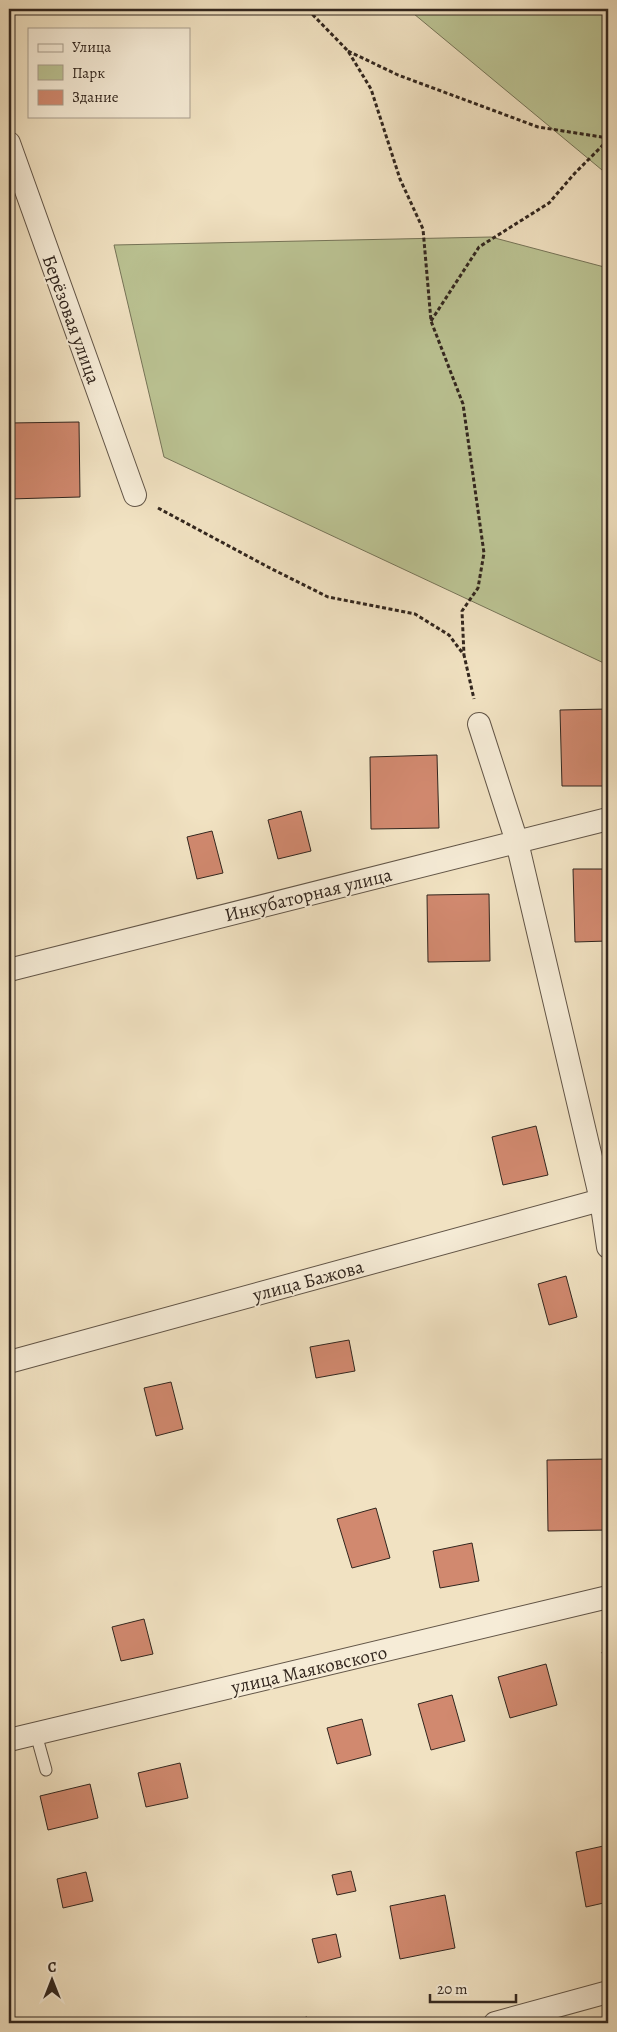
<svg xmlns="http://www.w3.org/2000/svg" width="617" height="2032" font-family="Alegreya,serif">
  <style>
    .green { fill: #bbc393; stroke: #767458 }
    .building { fill: #d1896f; stroke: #32261e }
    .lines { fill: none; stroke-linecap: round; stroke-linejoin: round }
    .service-casing { stroke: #625547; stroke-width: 13 }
    .minor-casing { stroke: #625547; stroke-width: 24 }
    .path { stroke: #32261e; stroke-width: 3; stroke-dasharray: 4 2.5; stroke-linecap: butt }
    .service { stroke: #f6ecd7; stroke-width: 11 }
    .minor { stroke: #f6ecd7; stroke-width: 22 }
    .labels { text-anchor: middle; stroke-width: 4; stroke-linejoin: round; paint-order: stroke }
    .street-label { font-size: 19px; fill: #32261e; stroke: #f6ecd7 }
  </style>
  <rect width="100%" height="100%" fill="#f1e2c2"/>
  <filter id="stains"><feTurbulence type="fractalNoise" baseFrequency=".004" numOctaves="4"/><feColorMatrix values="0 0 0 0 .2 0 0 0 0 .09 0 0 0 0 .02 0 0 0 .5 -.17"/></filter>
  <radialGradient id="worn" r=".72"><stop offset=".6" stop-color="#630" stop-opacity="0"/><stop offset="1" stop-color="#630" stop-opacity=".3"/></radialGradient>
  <path class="green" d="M 408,9 L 608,9 L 608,175 Z
    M 491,237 L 608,268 L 608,665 L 164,457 L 114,245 Z"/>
  <path class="building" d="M 79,422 L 80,497 L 9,499 L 9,423 Z
    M 608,709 L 608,786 L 562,786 L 560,710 Z
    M 437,755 L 439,828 L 371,829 L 370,757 Z
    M 301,811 L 311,851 L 278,859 L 268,820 Z
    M 212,831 L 223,873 L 197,879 L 187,837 Z
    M 573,869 L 608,869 L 608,941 L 575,942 Z
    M 489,894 L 490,961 L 428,962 L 427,895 Z
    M 536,1126 L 548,1175 L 503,1185 L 492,1137 Z
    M 566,1276 L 577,1317 L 549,1325 L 538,1284 Z
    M 349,1340 L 355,1371 L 316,1378 L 310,1347 Z
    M 171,1382 L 183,1429 L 156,1436 L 144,1388 Z
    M 608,1459 L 608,1530 L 548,1531 L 547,1460 Z
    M 376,1508 L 390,1558 L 352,1568 L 337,1519 Z
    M 472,1543 L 479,1581 L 440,1588 L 433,1551 Z
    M 144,1619 L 153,1654 L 121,1661 L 112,1627 Z
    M 608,1650 L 608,1674 L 602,1652 Z
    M 546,1664 L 557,1705 L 510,1718 L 498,1677 Z
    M 452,1695 L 465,1741 L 431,1750 L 418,1704 Z
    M 362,1719 L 371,1755 L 337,1764 L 327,1728 Z
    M 180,1763 L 188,1798 L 146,1807 L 138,1773 Z
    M 90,1784 L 98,1818 L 48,1830 L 40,1796 Z
    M 608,1845 L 608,1902 L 586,1907 L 576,1852 Z
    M 351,1871 L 356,1891 L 337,1895 L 332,1875 Z
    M 86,1872 L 93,1901 L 63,1908 L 57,1879 Z
    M 445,1895 L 455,1948 L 400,1959 L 390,1906 Z
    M 336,1934 L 341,1957 L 318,1963 L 312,1939 Z
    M 307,2017 L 308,2023 L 281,2023 Z"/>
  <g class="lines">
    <defs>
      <path id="service" d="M 36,1734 L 46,1770"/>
      <path id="minor" d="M 9,143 L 135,495
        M 479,724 L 517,842 L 601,1200 L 608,1247
        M 9,970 L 608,819
        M 9,1362 L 608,1198
        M 9,1740 L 608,1597
        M 495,2023 L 608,1992"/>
    </defs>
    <use href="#service" class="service-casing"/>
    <use href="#minor" class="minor-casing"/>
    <path class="path" d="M 309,9 L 313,15 L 348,51 L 371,89 L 400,179 L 423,229 L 431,321 L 463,404 L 484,553 L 478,588 L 462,611 L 464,655
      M 348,51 L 398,75 L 538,127 L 608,138
      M 431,321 L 479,247 L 549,203 L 575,173 L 608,140
      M 158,508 L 268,567 L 328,597 L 415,614 L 449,635 L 464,655 L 474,699"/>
    <use href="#service" class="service"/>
    <use href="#minor" class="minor"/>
  </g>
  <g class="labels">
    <g class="street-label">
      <text transform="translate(72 319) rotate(70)" y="7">Берёзовая улица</text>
      <text transform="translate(308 894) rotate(-14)" y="7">Инкубаторная улица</text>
      <text transform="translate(308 1280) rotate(-15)" y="7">улица Бажова</text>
      <text transform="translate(309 1669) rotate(-13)" y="7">улица Маяковского</text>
    </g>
  </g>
  <rect width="617" height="2032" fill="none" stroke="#f1e2c2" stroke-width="30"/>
  <rect x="10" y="10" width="597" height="2012" fill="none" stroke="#32261e" stroke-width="2.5"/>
  <rect x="15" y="15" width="587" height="2002" fill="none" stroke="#32261e"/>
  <rect x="28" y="28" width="162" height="90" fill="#f6ecd7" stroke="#a89d8d"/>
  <rect x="38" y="44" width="25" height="8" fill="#f6ecd7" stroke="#a89d8d"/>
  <text x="72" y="52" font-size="15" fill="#32261e">Улица</text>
  <rect x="38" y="65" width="25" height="15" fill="#bbc393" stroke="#a89d8d"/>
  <text x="72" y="78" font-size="15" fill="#32261e">Парк</text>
  <rect x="38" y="90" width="25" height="15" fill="#d1896f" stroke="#a89d8d"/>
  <text x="72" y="102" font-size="15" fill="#32261e">Здание</text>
  <g transform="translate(52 1980)" stroke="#f6ecd7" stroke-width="4" paint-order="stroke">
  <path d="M0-4L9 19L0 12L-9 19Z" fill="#32261e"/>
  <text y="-8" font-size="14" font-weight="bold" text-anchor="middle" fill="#32261e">С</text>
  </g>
  <path d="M430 1994v8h86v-8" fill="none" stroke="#32261e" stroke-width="2.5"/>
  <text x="437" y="1994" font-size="15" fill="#32261e" stroke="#f6ecd7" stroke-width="4" paint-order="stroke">20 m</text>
  <rect width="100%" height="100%" filter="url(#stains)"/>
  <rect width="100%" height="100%" fill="url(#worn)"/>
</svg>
